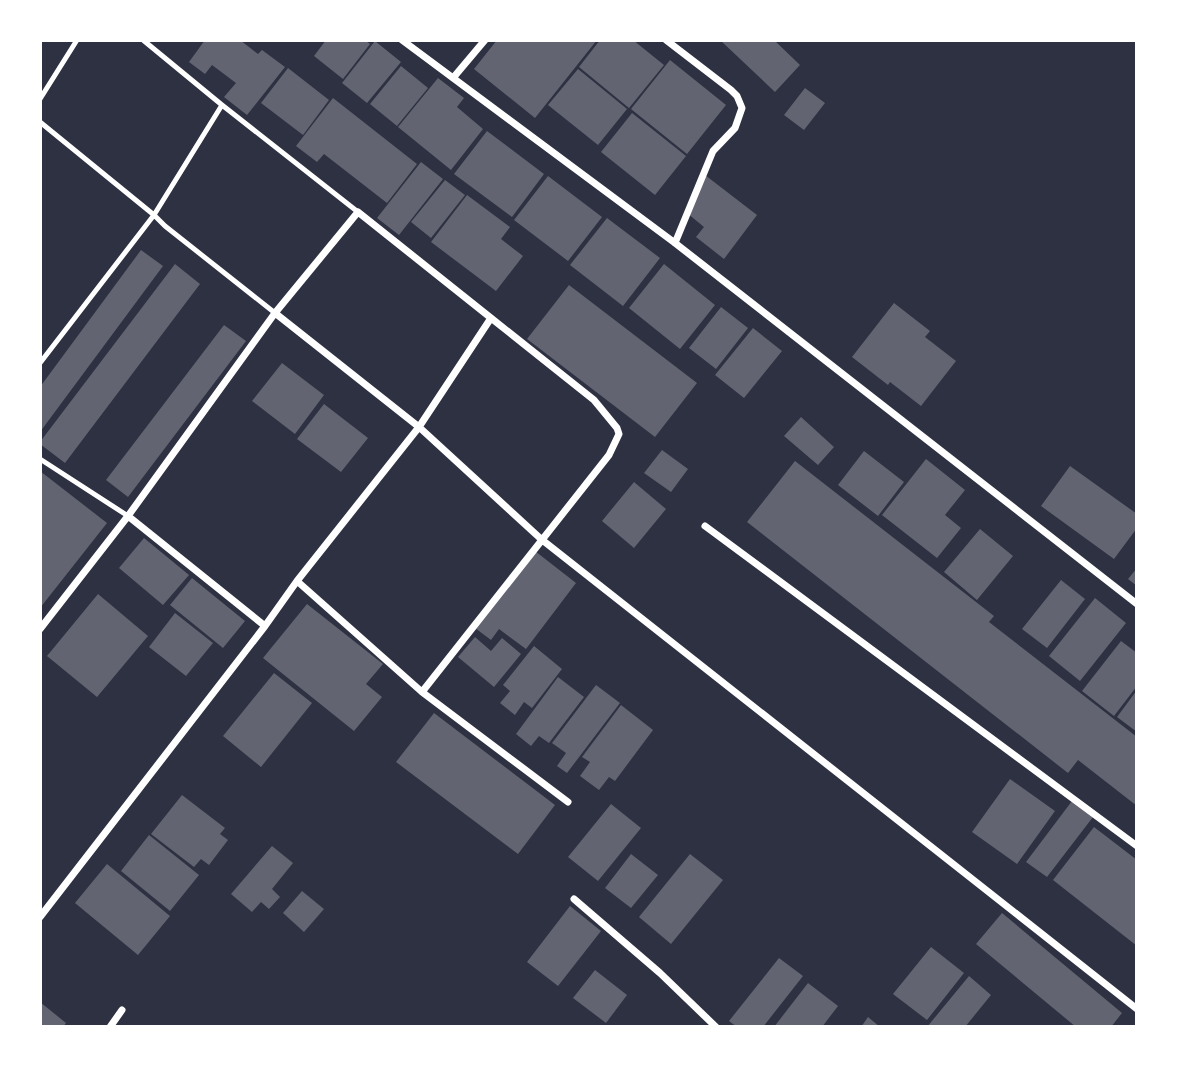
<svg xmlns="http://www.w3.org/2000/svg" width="1177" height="1067" font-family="Barlow,sans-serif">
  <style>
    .building { fill: #626471 }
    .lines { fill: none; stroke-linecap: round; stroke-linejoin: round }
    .service { stroke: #fff; stroke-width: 5 }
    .minor { stroke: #fff; stroke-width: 7 }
  </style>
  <rect width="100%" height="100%" fill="#2d3142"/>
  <path class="building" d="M 205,40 L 240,40 L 258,54 L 262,50 L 285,67 L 247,115 L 224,97 L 236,83 L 212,65 L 205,74 L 189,62 Z
    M 326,40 L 365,40 L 370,44 L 343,79 L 314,56 Z
    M 497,40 L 597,40 L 535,118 L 474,69 Z
    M 600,40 L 633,40 L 664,65 L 629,108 L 579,67 Z
    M 720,40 L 774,40 L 800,65 L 775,92 Z
    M 375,41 L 401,62 L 367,103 L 342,83 Z
    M 670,60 L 726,105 L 687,154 L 631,109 Z
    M 401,66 L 428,88 L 397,126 L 370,104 Z
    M 288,68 L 329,100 L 303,135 L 261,103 Z
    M 578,69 L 627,109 L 598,145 L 548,105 Z
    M 438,78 L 464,98 L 457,107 L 483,129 L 451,170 L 398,127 Z
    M 805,88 L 825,103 L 804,130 L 784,115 Z
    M 333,98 L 417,164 L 387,203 L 324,154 L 317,162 L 296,146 Z
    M 632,113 L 686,156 L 655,195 L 601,152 Z
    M 487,131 L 544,174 L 512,217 L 454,174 Z
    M 421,162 L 443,179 L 399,235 L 377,218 Z
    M 705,175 L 757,215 L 724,259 L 696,237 L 704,227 L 687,213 Z
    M 548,176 L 602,217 L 568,261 L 514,220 Z
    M 445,180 L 465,195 L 431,238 L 411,222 Z
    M 467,195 L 510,227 L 501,239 L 523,256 L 496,291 L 431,242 Z
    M 607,218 L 660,258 L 623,306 L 570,265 Z
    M 141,250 L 163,266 L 40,432 L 40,387 Z
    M 175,264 L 200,284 L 65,463 L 40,444 L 40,442 Z
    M 664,264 L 715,305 L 680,349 L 629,308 Z
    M 569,285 L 697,383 L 655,437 L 527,339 Z
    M 894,303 L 930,331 L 925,337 L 956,361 L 921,406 L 890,382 L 888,385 L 852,357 Z
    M 721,307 L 748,328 L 716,369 L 689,348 Z
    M 224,325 L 246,341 L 128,497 L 106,480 Z
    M 753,328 L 782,351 L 744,398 L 715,375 Z
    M 282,363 L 324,395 L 295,434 L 252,401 Z
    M 324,404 L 368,438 L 341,472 L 297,439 Z
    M 801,417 L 834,447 L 818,465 L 784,436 Z
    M 662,450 L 688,469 L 671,492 L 644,473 Z
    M 864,451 L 904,482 L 878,516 L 838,485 Z
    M 926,459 L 965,490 L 945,515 L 961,528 L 937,558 L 882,515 Z
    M 795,461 L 994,616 L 989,622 L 1137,737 L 1137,806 L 1078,760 L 1068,773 L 747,522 Z
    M 1070,466 L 1137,514 L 1137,528 L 1114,559 L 1041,506 Z
    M 40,471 L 107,523 L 40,608 Z
    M 634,482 L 666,509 L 634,548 L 602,521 Z
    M 980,529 L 1013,556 L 977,600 L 944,572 Z
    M 144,538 L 189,575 L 163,605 L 119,568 Z
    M 535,551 L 576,583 L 526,649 L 499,629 L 491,640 L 475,628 Z
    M 1137,568 L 1137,586 L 1128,579 Z
    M 192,578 L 245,621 L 223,648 L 170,605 Z
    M 1061,580 L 1085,599 L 1047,648 L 1022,629 Z
    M 98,594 L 148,636 L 97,697 L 47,656 Z
    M 1095,598 L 1126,623 L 1080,681 L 1049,656 Z
    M 307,604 L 383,664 L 366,684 L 382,697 L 354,731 L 263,658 Z
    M 175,613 L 213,643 L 186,676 L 149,647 Z
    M 475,637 L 491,651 L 502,638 L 521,654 L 494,687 L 458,657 Z
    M 1121,641 L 1137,653 L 1137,686 L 1114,716 L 1082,691 Z
    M 534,646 L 562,669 L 532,708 L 524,702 L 515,715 L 500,703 L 510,691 L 503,685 Z
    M 274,673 L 312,703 L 261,767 L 223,736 Z
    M 558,677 L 584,697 L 549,743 L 539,736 L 531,746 L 516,734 Z
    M 596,685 L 620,703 L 567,773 L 557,766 L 566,753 L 552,743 Z
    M 1137,690 L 1137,732 L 1117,717 Z
    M 621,705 L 653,730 L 615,781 L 609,777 L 599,790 L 580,776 L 590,762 L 582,757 Z
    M 434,713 L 555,805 L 518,854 L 396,762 Z
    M 1010,779 L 1055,811 L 1017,864 L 972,832 Z
    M 182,795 L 225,828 L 220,834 L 228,840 L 209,865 L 201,859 L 194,867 L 151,834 Z
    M 1072,801 L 1093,817 L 1047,877 L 1026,862 Z
    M 611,804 L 641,828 L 598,881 L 568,857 Z
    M 1094,827 L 1137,860 L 1137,946 L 1053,880 Z
    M 149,835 L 199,875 L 170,911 L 121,871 Z
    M 272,846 L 293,863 L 272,889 L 280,897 L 269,909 L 261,902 L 252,912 L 231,894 Z
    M 631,854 L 658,875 L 631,908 L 605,888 Z
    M 690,854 L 723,880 L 671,944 L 639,917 Z
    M 107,864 L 170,916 L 138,955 L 75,903 Z
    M 302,891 L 324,909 L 304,932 L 283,913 Z
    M 570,906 L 601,931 L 558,986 L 527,962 Z
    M 1002,913 L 1122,1013 L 1111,1027 L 1076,1027 L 976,944 Z
    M 931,947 L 964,973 L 927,1020 L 893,994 Z
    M 779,958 L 803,976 L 763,1027 L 737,1027 L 729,1021 Z
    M 595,970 L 627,995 L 606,1023 L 573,998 Z
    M 969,976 L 991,995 L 965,1027 L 927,1027 Z
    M 808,983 L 838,1006 L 822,1027 L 774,1027 Z
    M 40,1002 L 66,1023 L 63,1027 L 40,1027 Z
    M 868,1017 L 880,1027 L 861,1027 Z"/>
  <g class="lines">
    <path class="service" d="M 143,40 L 222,105 L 358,212
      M 40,99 L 77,40
      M 40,122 L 154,215 L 165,226 L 275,313
      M 40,363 L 154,215 L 222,105
      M 40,459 L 128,516"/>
    <path class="minor" d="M 402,40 L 675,243 L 1137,604
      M 666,40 L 731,90 L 737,96 L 742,108 L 735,128 L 713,151 L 675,243
      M 453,78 L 485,40
      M 275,313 L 419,427 L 541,539 L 1137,1009
      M 128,516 L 265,626
      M 705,526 L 1137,846
      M 297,581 L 422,692 L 568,802
      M 40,629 L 128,516 L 275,313 L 358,212 L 491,318 L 419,427 L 297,581 L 265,626 L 40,917
      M 422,692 L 609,455 L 619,434 L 617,428 L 594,400 L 491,318
      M 574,899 L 660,973 L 716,1027
      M 110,1027 L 122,1010"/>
  </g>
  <rect width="1177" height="1067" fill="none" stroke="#ffffff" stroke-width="84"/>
</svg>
